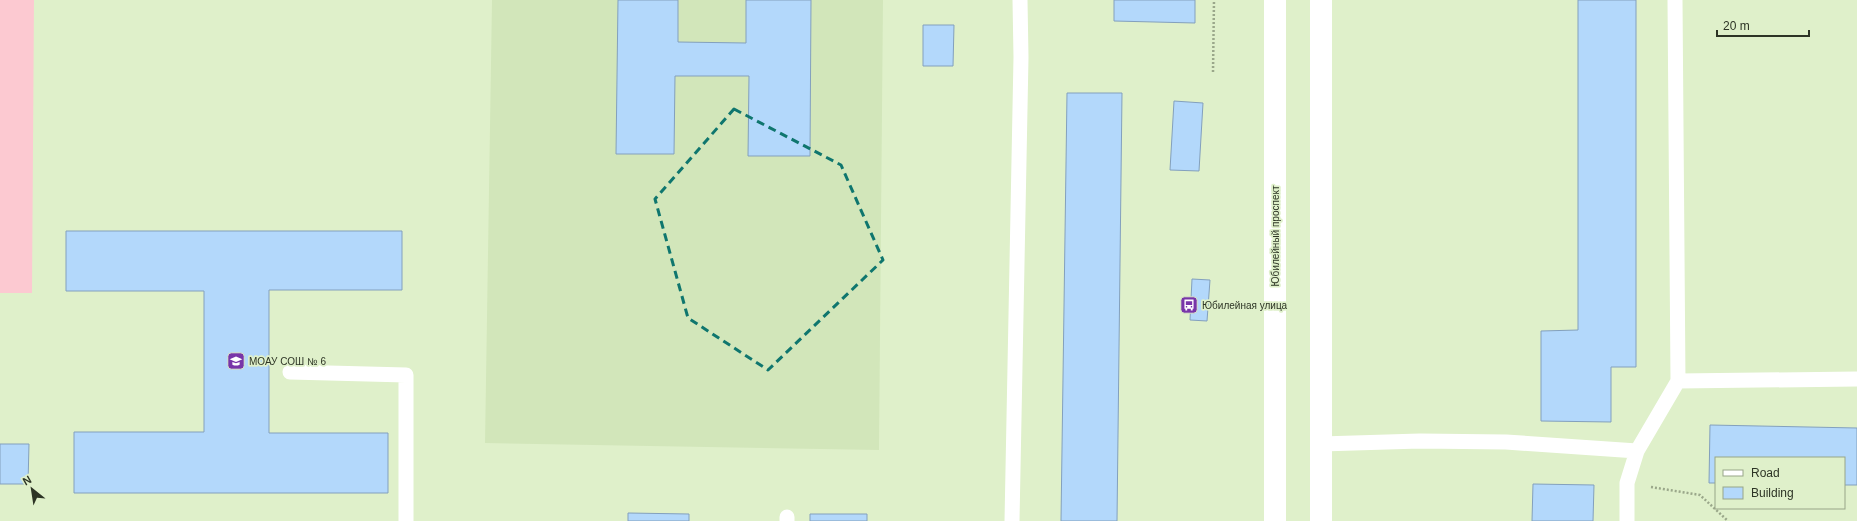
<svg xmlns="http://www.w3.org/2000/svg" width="1857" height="521" font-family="Helvetica,sans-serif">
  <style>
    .built { fill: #d2e6ba }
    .pitch { fill: #fcc9d1 }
    .building { fill: #b3d8fb; stroke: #83a0bd }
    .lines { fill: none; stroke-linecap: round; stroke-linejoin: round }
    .path { stroke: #9aa78a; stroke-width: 2.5; stroke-dasharray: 2 2; stroke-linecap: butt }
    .service { stroke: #fff; stroke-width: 15 }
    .secondary { stroke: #fff; stroke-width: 22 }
    .marked { fill: none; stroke: #0f766e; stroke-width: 3; stroke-dasharray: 8 5; stroke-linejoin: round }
    .labels { text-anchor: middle; stroke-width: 3.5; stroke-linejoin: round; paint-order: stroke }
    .street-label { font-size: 10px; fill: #2d3425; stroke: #dff0ca }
    .poi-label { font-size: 10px; fill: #2d3425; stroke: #dff0ca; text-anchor: start }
  </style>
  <rect width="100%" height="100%" fill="#dff0ca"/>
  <path class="built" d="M 492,0 L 883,0 L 879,450 L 485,443 Z"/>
  <path class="pitch" d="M 0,0 L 34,0 L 32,293 L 0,293 Z"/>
  <path class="building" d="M 618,0 L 678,0 L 678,42 L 746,43 L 746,0 L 811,0 L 810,156 L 748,156 L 749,76 L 675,76 L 674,154 L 616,154 Z
    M 1114,0 L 1195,0 L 1195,23 L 1114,21 Z
    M 1578,0 L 1636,0 L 1636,367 L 1611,367 L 1611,422 L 1541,421 L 1541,331 L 1578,330 Z
    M 923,25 L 954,25 L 953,66 L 923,66 Z
    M 1067,93 L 1122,93 L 1117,521 L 1061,521 Z
    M 1174,101 L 1203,103 L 1199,171 L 1170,170 Z
    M 66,231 L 402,231 L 402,290 L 269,290 L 269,433 L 388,433 L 388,493 L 74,493 L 74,432 L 204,432 L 204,291 L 66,291 Z
    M 1192,279 L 1210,280 L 1207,321 L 1190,320 Z
    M 1710,425 L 1857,428 L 1857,485 L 1844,485 L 1844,458 L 1716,458 L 1716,483 L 1709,483 Z
    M 0,444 L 29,444 L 28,484 L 0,484 Z
    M 1533,484 L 1594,485 L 1593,521 L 1532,521 Z
    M 628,513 L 689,514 L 689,521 L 628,521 Z
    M 810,514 L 867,514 L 867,521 L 810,521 Z"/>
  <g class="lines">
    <path class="path" d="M 1213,72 L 1214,0
      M 1651,487 L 1700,495 L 1728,521"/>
    <path class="service" d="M 1675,0 L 1678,381
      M 290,372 L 406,375 L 406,521
      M 1321,444 L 1420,441 L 1506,442 L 1637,451 L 1627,483 L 1627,521
      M 1637,451 L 1678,381 L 1857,379
      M 787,521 L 787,517
      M 1012,521 L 1021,57 L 1020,0"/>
    <path class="secondary" d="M 1321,0 L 1321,521
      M 1275,521 L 1275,0"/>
  </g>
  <path class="marked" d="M 734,109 L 841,165 L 883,260 L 768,370 L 688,318 L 655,199 Z"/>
  <defs>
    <symbol id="bus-square" viewBox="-11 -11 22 22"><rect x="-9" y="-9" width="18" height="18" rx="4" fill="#7835a9" stroke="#dff0ca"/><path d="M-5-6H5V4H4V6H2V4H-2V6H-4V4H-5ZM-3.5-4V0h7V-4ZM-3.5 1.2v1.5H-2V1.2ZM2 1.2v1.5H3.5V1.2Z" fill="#fff"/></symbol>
    <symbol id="school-square" viewBox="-11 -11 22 22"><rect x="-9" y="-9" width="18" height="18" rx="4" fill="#7835a9" stroke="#dff0ca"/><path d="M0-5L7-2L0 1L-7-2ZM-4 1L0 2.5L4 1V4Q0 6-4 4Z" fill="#fff"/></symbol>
  </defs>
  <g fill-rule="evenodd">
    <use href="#bus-square" x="1179" y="295" width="20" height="20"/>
    <use href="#school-square" x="226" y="351" width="20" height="20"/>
  </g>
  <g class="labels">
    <g class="street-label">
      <text transform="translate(1275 236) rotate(-90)" y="4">Юбилейный проспект</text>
    </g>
    <g class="poi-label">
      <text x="1202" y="309">Юбилейная улица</text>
      <text x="249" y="365">МОАУ СОШ № 6</text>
    </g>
  </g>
  <rect x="1715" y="457" width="130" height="52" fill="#dff0ca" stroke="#98a588"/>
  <rect x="1723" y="470" width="20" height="6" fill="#ffffff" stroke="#98a588"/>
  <text x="1751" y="477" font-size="12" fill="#2d3425">Road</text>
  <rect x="1723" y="487" width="20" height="12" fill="#b3d8fb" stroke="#98a588"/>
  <text x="1751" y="497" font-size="12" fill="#2d3425">Building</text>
  <g transform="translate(32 489) rotate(330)" stroke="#dff0ca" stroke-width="3" paint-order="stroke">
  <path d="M0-3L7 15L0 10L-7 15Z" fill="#2d3425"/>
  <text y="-6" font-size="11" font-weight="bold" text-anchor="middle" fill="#2d3425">N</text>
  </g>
  <path d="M1717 30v6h92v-6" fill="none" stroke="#2d3425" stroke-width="2"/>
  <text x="1723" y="30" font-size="12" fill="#2d3425" stroke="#dff0ca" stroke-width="3" paint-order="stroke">20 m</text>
</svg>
